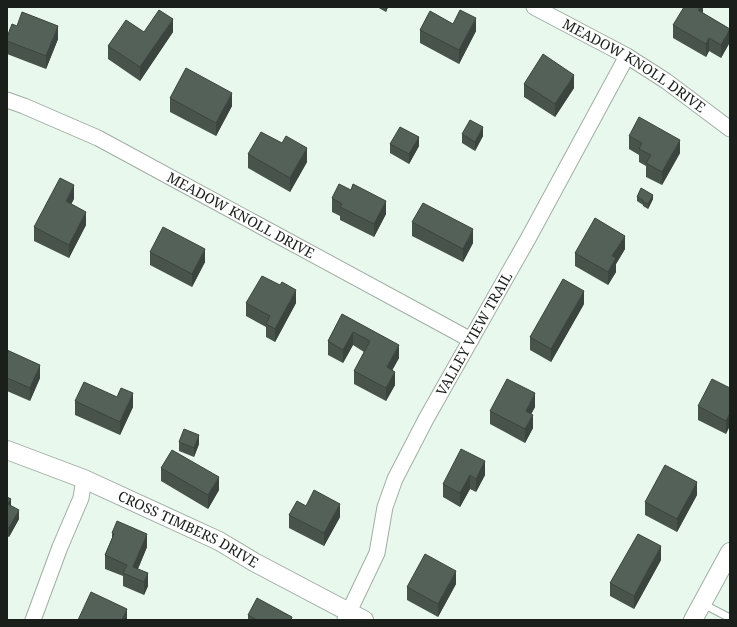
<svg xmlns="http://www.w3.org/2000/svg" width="737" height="627" font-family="'Noto Serif',serif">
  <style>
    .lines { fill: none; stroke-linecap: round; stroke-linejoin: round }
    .service-casing { stroke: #a0aea4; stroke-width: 9 }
    .minor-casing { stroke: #a0aea4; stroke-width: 17 }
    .tertiary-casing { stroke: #a0aea4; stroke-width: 20 }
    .service { stroke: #fff; stroke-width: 7 }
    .minor { stroke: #fff; stroke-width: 15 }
    .tertiary { stroke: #fff; stroke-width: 18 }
    .wall { fill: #48534c }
    .shaded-wall { fill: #3b443e }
    .building { fill: #546158; stroke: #3b443e }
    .labels { text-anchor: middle; stroke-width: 4; stroke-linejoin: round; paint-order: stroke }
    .street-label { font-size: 14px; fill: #1a1f1b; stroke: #e9f8ed }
  </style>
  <rect width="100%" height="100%" fill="#e9f8ed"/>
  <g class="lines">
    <defs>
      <path id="service" d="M 703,604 L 730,618"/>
      <g id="minor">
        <path id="s1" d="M 534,7 L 627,56 L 666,81 L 730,129"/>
        <path id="s2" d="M 7,100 L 24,106 L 98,138 L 471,340"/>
        <path d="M 33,620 L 60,547 L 81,498 L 84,479"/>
        <path id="s3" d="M 345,620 L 377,553 L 385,507 L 395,479 L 426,419 L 529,237 L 627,56"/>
      </g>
      <g id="tertiary">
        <path id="s4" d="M 7,450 L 84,479 L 219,541 L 254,562 L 364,620"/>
        <path d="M 693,620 L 730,552"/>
      </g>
    </defs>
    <use href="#service" class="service-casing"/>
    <use href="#minor" class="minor-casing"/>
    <use href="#tertiary" class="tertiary-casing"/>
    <use href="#service" class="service"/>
    <use href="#minor" class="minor"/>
    <use href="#tertiary" class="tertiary"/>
  </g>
  <path class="wall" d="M 377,7 L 388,7 L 386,12 Z
    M 703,7 L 703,13 L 730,42 L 721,58 L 709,51 L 706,57 L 673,38 L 673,25 Z
    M 453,24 L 476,31 L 459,64 L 420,43 L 420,30 Z
    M 144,32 L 173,32 L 140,81 L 108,59 L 108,46 Z
    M 7,37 L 58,39 L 46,69 L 7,54 Z
    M 524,84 L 574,88 L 555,117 L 524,97 Z
    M 170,98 L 232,106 L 216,136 L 170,112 Z
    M 462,134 L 483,136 L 475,151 L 462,143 Z
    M 629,136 L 680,153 L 662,185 L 646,177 L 646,166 L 639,162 L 639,155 L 629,149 Z
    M 282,143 L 307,162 L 290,192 L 248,168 L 248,154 Z
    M 390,144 L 419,146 L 409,164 L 390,153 Z
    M 637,197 L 653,199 L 648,209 L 643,206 L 643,205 L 637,201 Z
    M 332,198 L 386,214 L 374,237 L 340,220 L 340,216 L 332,212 Z
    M 74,199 L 71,204 L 86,225 L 69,258 L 34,241 L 34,227 Z
    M 412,222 L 473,243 L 463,262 L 412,236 Z
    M 625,249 L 616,264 L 616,272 L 608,285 L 575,266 L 575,253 Z
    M 150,252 L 205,262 L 192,287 L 150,265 Z
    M 246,303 L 296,303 L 275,342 L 266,337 L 266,327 L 246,316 Z
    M 584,304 L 551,362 L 530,350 L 530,337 Z
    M 342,314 L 399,358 L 392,370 L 395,385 L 386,401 L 354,384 L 354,371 L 364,352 L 353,345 L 343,363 L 328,355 L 328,341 Z
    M 7,350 L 40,378 L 30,401 L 7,391 Z
    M 730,388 L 726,434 L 698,420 L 698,406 Z
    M 75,401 L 133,407 L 120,435 L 75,415 Z
    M 535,407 L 531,414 L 533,428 L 525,443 L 490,424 L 490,411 Z
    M 179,442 L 199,444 L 194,457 L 179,451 Z
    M 485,461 L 485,475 L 476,492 L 470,489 L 460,507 L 443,497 L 443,484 Z
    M 161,468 L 219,490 L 208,509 L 161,481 Z
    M 697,495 L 677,532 L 645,515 L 645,502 Z
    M 7,497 L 11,506 L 19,519 L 9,537 L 7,536 Z
    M 306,506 L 340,517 L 324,546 L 289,528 L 289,515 Z
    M 112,533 L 147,547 L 138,569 L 148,586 L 144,595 L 123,586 L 123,576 L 105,569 L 105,555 L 112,538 Z
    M 661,560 L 634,609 L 610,596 L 610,583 Z
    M 456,584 L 438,617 L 407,600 L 407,587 Z
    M 248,615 L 292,620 L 248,620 Z"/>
  <path class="shaded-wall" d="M 386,7 L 388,7 L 386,12 Z
    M 700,7 L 703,7 L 703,15 L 698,10 Z
    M 476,18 L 476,31 L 459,64 L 459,50 Z
    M 173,19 L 173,32 L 140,81 L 140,67 Z
    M 58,26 L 58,39 L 46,69 L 46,56 Z
    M 730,29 L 730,42 L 721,58 L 721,45 Z
    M 709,38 L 709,51 L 706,57 L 706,44 Z
    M 574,75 L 574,88 L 555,117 L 555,104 Z
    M 232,93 L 232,106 L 216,136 L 216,123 Z
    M 483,127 L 483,136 L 475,151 L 475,142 Z
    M 419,137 L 419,146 L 409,164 L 409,154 Z
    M 680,140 L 680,153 L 662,185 L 662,172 Z
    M 307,148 L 307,162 L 290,192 L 290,178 Z
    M 74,185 L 74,199 L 66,214 L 66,201 Z
    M 653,195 L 653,199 L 648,209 L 648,204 Z
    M 386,201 L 386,214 L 374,237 L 374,224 Z
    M 86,212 L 86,225 L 69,258 L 69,245 Z
    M 473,229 L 473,243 L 463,262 L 463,249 Z
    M 625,236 L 625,249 L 616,264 L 616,272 L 608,285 L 608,272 L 612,256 Z
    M 205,249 L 205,262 L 192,287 L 192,274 Z
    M 296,290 L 296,303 L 275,342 L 275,329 Z
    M 584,291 L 584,304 L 551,362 L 551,349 Z
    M 353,332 L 353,345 L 343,363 L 343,350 Z
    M 399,345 L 399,358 L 387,380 L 387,367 Z
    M 40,365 L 40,378 L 30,401 L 30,388 Z
    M 395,372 L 395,385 L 386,401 L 386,388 Z
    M 133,393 L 133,407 L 120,435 L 120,422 Z
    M 535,393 L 535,407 L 526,424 L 526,411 Z
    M 730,413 L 730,426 L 726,434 L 726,421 Z
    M 533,415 L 533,428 L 525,443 L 525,429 Z
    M 199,435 L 199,444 L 194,457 L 194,448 Z
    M 485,461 L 485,475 L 476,492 L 476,479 Z
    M 470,475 L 470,489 L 460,507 L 460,493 Z
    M 219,477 L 219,490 L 208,509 L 208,495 Z
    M 697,482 L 697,495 L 677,532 L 677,519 Z
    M 11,499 L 11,508 L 8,504 Z
    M 340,504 L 340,517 L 324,546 L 324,533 Z
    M 19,510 L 19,519 L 9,537 L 9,528 Z
    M 147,534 L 147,547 L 134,578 L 133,567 Z
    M 661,546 L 661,560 L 634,609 L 634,596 Z
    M 456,571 L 456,584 L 438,617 L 438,604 Z
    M 148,573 L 148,586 L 144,595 L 144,582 Z
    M 127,609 L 127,620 L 122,620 Z"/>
  <path class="building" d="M 684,7 L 700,7 L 698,10 L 730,29 L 721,45 L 709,38 L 706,44 L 673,25 Z
    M 159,10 L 173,19 L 140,67 L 108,46 L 126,20 L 144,32 Z
    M 460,10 L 476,18 L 459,50 L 420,30 L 430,11 L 453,24 Z
    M 22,12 L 58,26 L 46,56 L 7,41 L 7,37 L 12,24 L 17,26 Z
    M 543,54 L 574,75 L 555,104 L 524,84 Z
    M 186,68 L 232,93 L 216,123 L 170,98 Z
    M 639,117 L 680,140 L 662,172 L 646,163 L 651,155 L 639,149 L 642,143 L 629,136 Z
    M 470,120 L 483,127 L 475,142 L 462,134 Z
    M 400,127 L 419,137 L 409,154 L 390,144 Z
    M 261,132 L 282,143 L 286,136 L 307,148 L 290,178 L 248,154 Z
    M 60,178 L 74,185 L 66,201 L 86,212 L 69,245 L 34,227 Z
    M 339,184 L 351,190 L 353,184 L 386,201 L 374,224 L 340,207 L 342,204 L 332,198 Z
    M 641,188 L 653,195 L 648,204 L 643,202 L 643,200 L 637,197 Z
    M 423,203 L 473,229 L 463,249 L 412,222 Z
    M 595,218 L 625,236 L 612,256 L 616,258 L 608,272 L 575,253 Z
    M 163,227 L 205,249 L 192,274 L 150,252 Z
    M 262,276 L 280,285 L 282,282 L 296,290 L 275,329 L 266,324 L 270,316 L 246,303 Z
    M 563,279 L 584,291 L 551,349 L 530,337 Z
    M 342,314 L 399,345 L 387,367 L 395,372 L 386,388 L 354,371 L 370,341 L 353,332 L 343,350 L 328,341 Z
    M 7,350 L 40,365 L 30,388 L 7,378 Z
    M 507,379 L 535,393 L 526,411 L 533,415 L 525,429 L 490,411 Z
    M 712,379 L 730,388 L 730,413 L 726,421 L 698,406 Z
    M 84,382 L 117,397 L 121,388 L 133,393 L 120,422 L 75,401 Z
    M 184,429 L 199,435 L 194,448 L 179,442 Z
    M 461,449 L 485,461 L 476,479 L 470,475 L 460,493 L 443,484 Z
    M 172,450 L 219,477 L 208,495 L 161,468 Z
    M 665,465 L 697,482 L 677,519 L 645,502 Z
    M 314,490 L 340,504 L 324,533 L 289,515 L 297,501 L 306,506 Z
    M 7,497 L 11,499 L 8,504 L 19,510 L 9,528 L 7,527 Z
    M 117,521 L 147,534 L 133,567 L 148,573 L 144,582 L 123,573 L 127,565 L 105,555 L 114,534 L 112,533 Z
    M 638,534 L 661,546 L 634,596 L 610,583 Z
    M 425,554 L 456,571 L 438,604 L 407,587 Z
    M 91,592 L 127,609 L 122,620 L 78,620 Z
    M 257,598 L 292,617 L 291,620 L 257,620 L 248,615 Z"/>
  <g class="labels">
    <g class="street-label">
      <text dy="5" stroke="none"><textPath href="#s1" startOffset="116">MEADOW KNOLL DRIVE</textPath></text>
      <text dy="5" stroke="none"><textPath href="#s2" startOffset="261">MEADOW KNOLL DRIVE</textPath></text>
      <text dy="5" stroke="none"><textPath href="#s3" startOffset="316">VALLEY VIEW TRAIL</textPath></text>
      <text dy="5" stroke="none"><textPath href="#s4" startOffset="198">CROSS TIMBERS DRIVE</textPath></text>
    </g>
  </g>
  <rect width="737" height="627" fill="none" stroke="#1a1f1b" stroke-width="16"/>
</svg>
